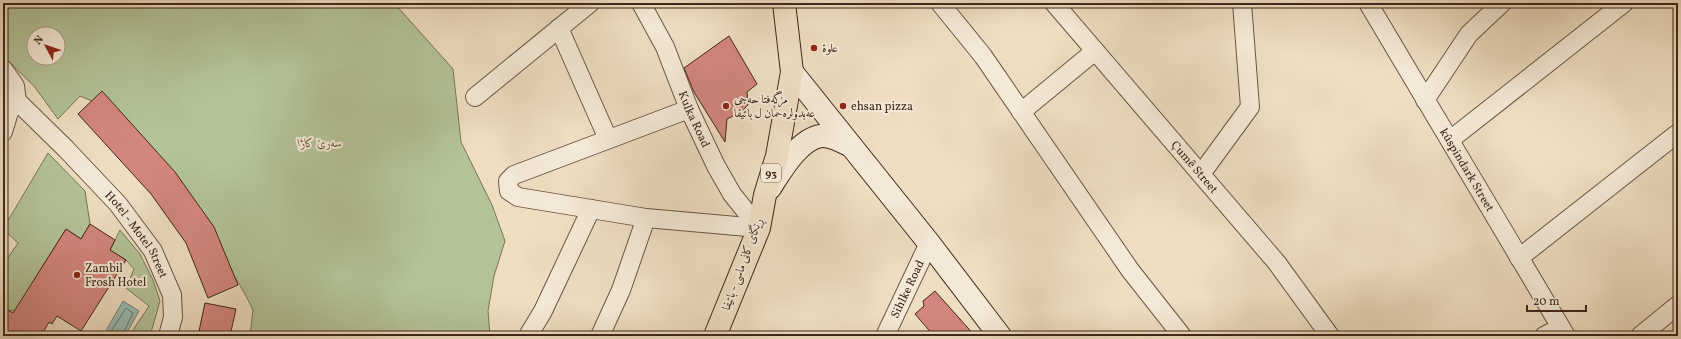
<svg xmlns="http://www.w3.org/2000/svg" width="1681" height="339" font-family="Vollkorn,Amiri,serif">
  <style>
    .green { fill: #b3c297; stroke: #797459; fill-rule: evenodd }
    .water { fill: #99bcb1; stroke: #758075 }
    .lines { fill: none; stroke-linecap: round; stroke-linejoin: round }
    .shore { stroke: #6c7266; stroke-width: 1 }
    .building { fill: #d3867f; stroke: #3f271b }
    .minor-casing { stroke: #6b5444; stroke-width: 20 }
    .secondary-casing { stroke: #3f271b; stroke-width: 24 }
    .primary-casing { stroke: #3f271b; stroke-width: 24 }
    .minor { stroke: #f4e9d7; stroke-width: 18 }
    .secondary { stroke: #f4e9d7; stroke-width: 22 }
    .primary { stroke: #eeddc1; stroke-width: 22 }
    .poi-dot { fill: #8f2418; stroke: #f4e9d7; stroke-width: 1.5 }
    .labels { text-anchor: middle; stroke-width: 4; stroke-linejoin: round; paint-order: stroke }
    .shield { fill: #f4e9d7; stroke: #756153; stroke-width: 1 }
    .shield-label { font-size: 11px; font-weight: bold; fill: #3f271b }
    .poi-label { font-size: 12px; fill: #3f271b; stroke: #f4e9d7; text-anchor: start }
    .street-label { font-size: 12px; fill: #3f271b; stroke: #f4e9d7 }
    .park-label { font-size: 12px; font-style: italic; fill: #5c4e3a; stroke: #f4e9d7 }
  </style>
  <rect width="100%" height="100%" fill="#eeddc1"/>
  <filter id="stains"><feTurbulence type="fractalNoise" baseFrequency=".005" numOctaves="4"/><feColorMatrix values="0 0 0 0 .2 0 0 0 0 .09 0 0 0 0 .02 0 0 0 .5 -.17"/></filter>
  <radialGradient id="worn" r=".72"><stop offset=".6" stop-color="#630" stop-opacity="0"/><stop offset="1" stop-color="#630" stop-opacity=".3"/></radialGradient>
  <path class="green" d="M 3,3 L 394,3 L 453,69 L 461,142 L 492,205 L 505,241 L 494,276 L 488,311 L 490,336 L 250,336 L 253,310 L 246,296 L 206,226 L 99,104 L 80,96 L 58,119 L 34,86 L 3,56 ZM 34,34 L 58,34 L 58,58 L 34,58 Z
    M 48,153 L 85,191 L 90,224 L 81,239 L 66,229 L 28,290 L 35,313 L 8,310 L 3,307 L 3,261 L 5,262 L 18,243 L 3,229 Z
    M 120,230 L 140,254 L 153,280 L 160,301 L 150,336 L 129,336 L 149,306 L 126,288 L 134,269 L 126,260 L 110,250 Z"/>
  <path class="water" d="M 123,301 L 139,311 L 125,336 L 103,336 Z"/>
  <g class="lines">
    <path class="shore" d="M 108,336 L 126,308 L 133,313 L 122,336"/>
  </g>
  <path class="building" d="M 729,36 L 757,84 L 747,92 L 748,105 L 741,112 L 727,119 L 725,142 L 694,92 L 684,68 Z
    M 102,91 L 175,172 L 214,227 L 238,285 L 208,298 L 186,243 L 151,194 L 78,114 Z
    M 90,224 L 115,240 L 110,250 L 126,260 L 81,331 L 57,316 L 52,324 L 49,322 L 41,336 L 3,336 L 3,307 L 13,313 L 66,229 L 81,239 Z
    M 935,291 L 975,336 L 934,336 L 915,314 L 924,306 L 923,301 Z
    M 205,303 L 236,309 L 230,336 L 199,331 Z"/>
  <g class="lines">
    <defs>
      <g id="minor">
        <path id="s1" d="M 641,3 L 665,47 L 689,109 L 716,166 L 732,194 L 759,228"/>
        <path d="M 940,3 L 983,56 L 1130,270 L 1182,336"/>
        <path id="s2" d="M 1054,3 L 1277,263 L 1330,336"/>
        <path id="s3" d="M 1368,3 L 1566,336"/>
        <path d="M 559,28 L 608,139"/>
        <path id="s4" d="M 3,69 L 15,86 L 17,101 L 66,149 L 118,204 L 153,251 L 172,295 L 173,317 L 168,336"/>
        <path d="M 475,97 L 590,3"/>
        <path d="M 1425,100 L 1469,34 L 1502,3"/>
        <path d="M 689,109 L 514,175 L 508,181 L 509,191 L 518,197 L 646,218 L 759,228"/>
        <path d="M 1021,112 L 1095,51"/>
        <path d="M 3,132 L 9,112 L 17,101"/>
        <path d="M 1450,140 L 1624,3"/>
        <path d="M 1201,174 L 1250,107 L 1242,3"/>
        <path d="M 1519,258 L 1678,133"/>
        <path d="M 528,336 L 543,311 L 591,209"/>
        <path d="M 600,336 L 621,290 L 646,218"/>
        <path id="s5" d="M 885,336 L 929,243"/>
        <path d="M 1544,336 L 1560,328"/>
        <path d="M 1640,336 L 1678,305"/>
      </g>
      <path id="secondary" d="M 792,72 L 929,243 L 1000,336
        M 770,188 C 781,171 799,139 821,136 C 831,135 843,142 851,146"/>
      <path id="primary" d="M 715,336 L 759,228 L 765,195 L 777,156 L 792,72 L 784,3"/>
    </defs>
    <use href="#minor" class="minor-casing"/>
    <use href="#secondary" class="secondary-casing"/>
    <use href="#primary" class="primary-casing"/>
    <use href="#minor" class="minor"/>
    <use href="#secondary" class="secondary"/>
    <use href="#primary" class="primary"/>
  </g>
  <g class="poi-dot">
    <circle cx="814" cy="48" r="4"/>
    <circle cx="726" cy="106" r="4"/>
    <circle cx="843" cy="106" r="4"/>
    <circle cx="77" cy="275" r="4"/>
  </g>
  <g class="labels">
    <rect class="shield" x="761" y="164" width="20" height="18" rx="3"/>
    <g class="shield-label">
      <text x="771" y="177">93</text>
    </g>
    <g class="poi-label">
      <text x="822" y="52">علوة</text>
      <text x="734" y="103">مزگەفتا حەجی<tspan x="734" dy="14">عەبدولرەحمان ل باتیفا</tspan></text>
      <text x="851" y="110">ehsan pizza</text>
      <text x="85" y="272">Zambil<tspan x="85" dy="14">Frosh Hotel</tspan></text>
    </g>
    <g class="street-label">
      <text dy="4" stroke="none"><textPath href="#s1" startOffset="128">Kulka Road</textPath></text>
      <text dy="4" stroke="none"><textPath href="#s2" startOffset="216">Çumê Street</textPath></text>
      <text dy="4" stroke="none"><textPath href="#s3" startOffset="194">kûspindark Street</textPath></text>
      <text dy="4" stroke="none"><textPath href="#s4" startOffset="216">Hotel - Motel Street</textPath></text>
      <text transform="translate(742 264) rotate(-70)" y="4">ڕێگای کانی ماسی - باتيفا</text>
      <text dy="4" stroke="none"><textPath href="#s5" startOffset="52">Sihlke Road</textPath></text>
    </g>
    <g class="park-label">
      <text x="320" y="147">سەرێ کاژا</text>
    </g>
  </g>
  <rect width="1681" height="339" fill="none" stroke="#eeddc1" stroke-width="16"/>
  <rect x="4" y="4" width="1673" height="331" fill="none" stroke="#3f271b" stroke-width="2"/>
  <rect x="8" y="8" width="1665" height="323" fill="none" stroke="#3f271b"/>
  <g transform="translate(46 46) rotate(310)"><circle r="19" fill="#f4e9d7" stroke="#ac9b8c"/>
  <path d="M0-3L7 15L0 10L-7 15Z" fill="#8f2418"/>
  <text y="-6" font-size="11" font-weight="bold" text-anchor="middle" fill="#3f271b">N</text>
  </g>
  <path d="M1527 305v6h59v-6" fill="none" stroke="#3f271b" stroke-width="2"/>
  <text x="1533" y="305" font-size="12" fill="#3f271b" stroke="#f4e9d7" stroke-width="3" paint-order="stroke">20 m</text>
  <rect width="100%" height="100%" filter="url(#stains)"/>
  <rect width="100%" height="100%" fill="url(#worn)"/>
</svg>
